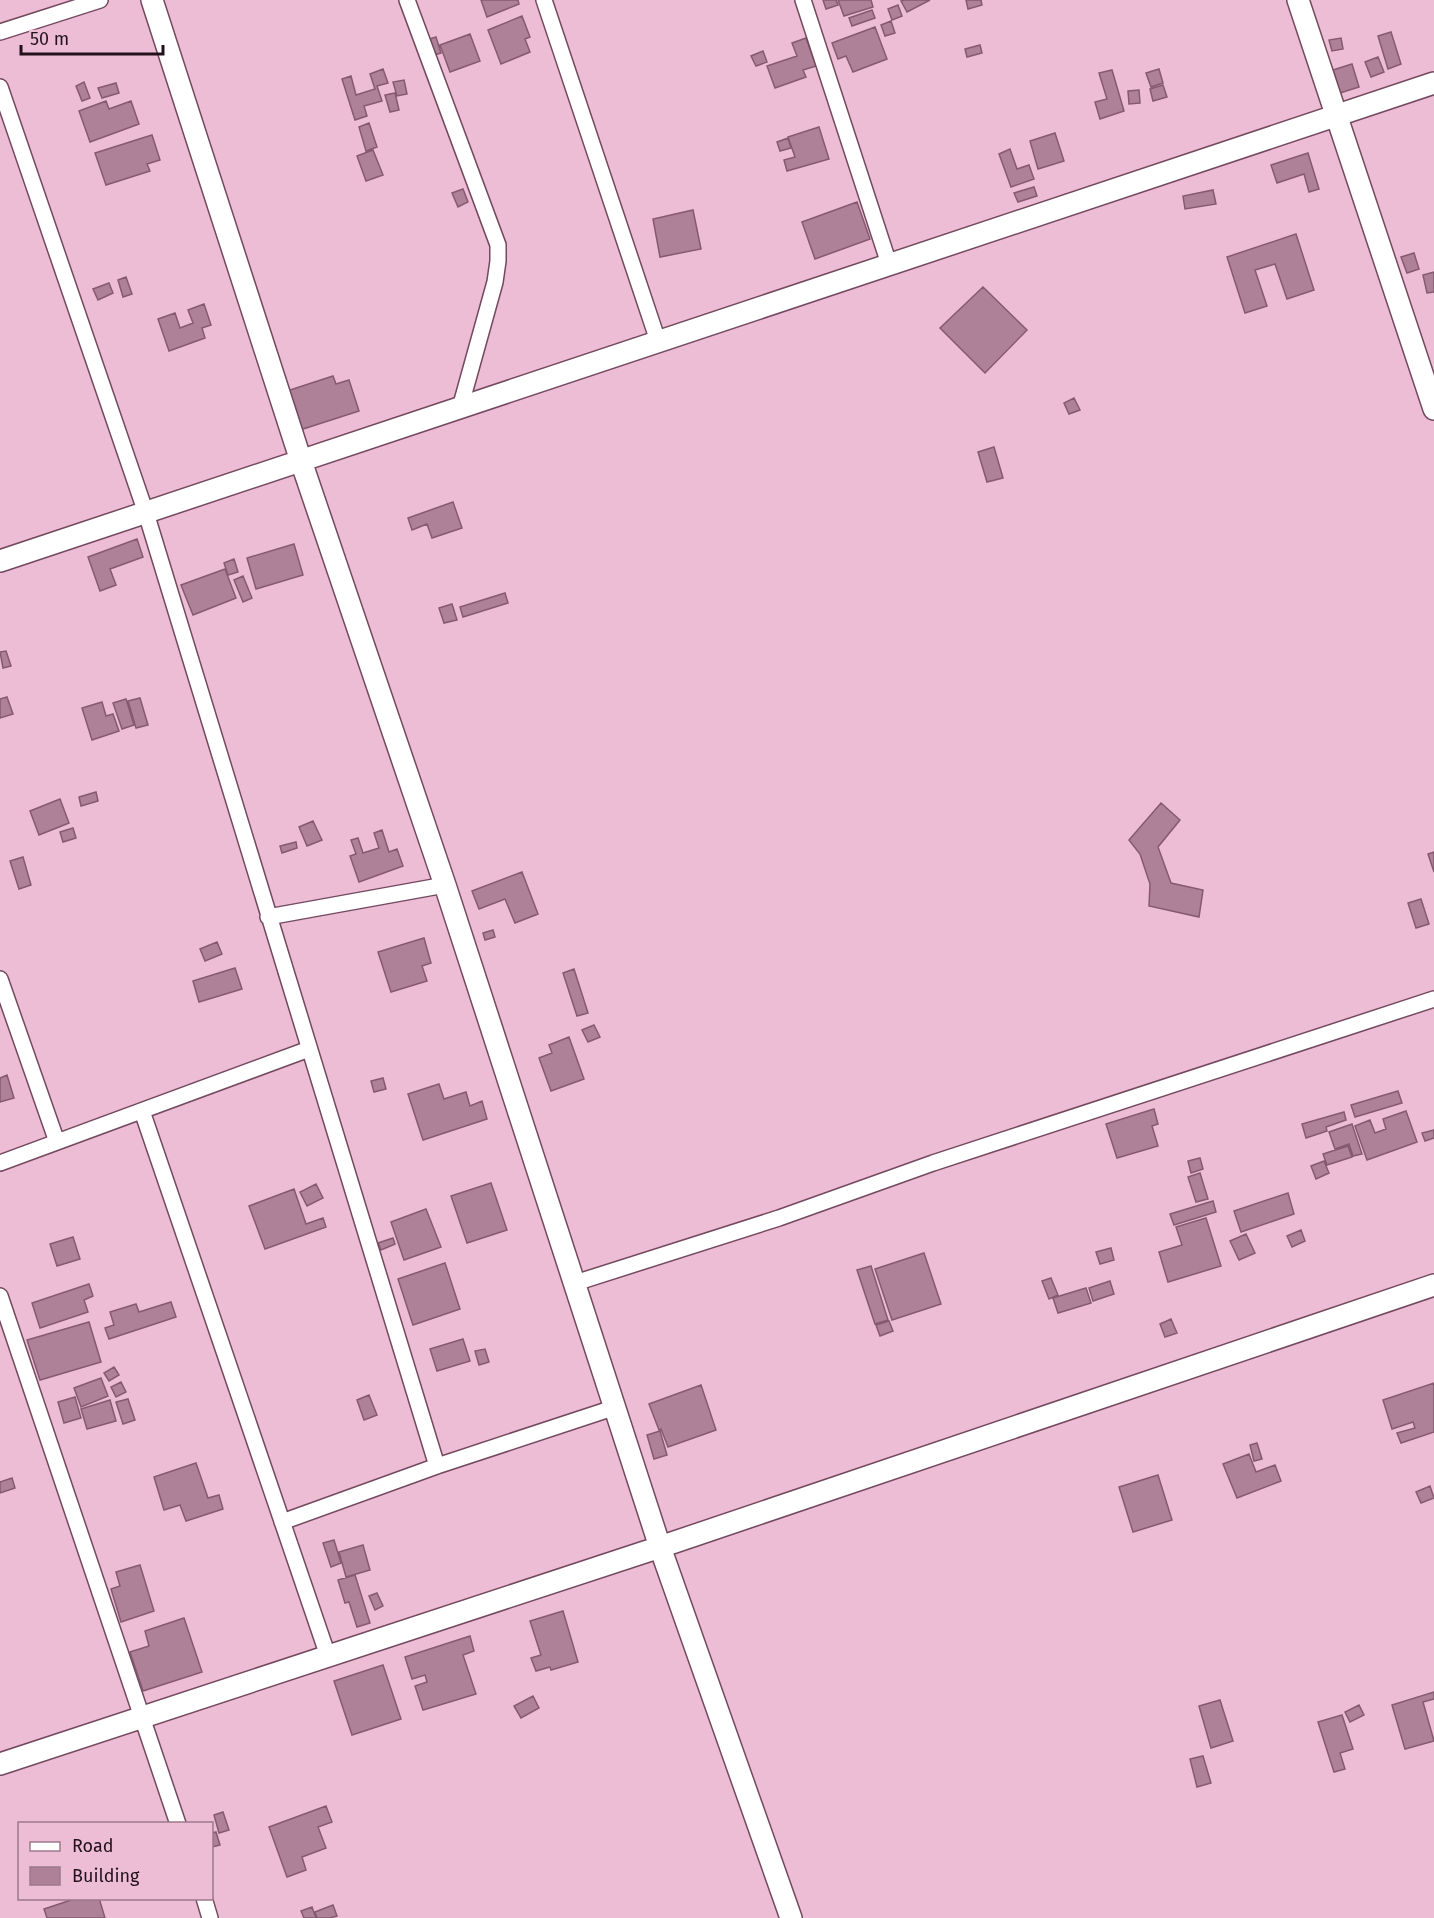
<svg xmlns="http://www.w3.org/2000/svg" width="1434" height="1918" font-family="'Fira Sans',sans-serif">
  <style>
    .building { fill: #ae8198; stroke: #855a70; stroke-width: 1.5 }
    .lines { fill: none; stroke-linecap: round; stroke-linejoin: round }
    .street-casing { stroke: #73495f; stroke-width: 18 }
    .secondary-casing { stroke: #73495f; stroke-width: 24 }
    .street { stroke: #fff; stroke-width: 15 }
    .secondary { stroke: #fff; stroke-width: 21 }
  </style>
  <rect width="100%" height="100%" fill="#edbdd5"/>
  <path class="building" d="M 481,0 L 518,0 L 519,4 L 487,17 Z
    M 823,0 L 836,0 L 838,5 L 826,9 Z
    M 838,0 L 871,0 L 873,7 L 844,16 Z
    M 904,0 L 930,0 L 907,12 L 901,1 Z
    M 966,0 L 981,0 L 982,5 L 968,9 Z
    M 898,5 L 902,16 L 892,20 L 888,9 Z
    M 872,10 L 875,18 L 852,26 L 849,18 Z
    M 522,16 L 530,37 L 525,39 L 530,52 L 501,64 L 488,30 Z
    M 891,21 L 895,33 L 885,36 L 881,25 Z
    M 875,27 L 887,59 L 853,72 L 846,56 L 838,59 L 832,43 Z
    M 1391,32 L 1401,64 L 1388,69 L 1378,36 Z
    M 470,34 L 480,61 L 450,72 L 440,45 Z
    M 436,37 L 441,53 L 428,57 L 423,41 Z
    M 806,38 L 816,66 L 803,70 L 806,77 L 775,88 L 767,66 L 797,56 L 792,43 Z
    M 1341,38 L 1343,49 L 1332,51 L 1329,40 Z
    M 980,45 L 982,53 L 967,57 L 965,49 Z
    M 763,51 L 767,62 L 756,66 L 751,56 Z
    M 1378,57 L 1384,72 L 1371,77 L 1365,62 Z
    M 1352,64 L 1359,87 L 1340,93 L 1333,70 Z
    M 383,69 L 388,83 L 377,86 L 382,101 L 364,106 L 367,116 L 355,120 L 342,79 L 351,76 L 356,95 L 375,89 L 370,74 Z
    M 1159,69 L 1163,83 L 1151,87 L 1146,73 Z
    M 1112,70 L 1124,111 L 1100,119 L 1095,102 L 1107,99 L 1099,73 Z
    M 404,80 L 407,94 L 397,96 L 393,82 Z
    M 84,82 L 90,98 L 82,101 L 76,86 Z
    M 116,83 L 119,93 L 102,98 L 98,88 Z
    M 1163,85 L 1167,97 L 1153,101 L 1150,89 Z
    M 1139,90 L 1140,103 L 1129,104 L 1128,91 Z
    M 395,93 L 399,110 L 390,112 L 385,95 Z
    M 106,101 L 109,109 L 131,101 L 139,124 L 90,142 L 79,111 Z
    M 369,123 L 377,147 L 366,151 L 359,127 Z
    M 819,127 L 829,159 L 787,171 L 784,160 L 795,157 L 788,137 Z
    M 1055,133 L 1064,161 L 1038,169 L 1030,141 Z
    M 152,135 L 160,160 L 147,164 L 150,171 L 106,185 L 95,153 Z
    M 788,138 L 791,148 L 780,151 L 777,142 Z
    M 1010,149 L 1017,169 L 1029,165 L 1034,179 L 1011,187 L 999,154 Z
    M 373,150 L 383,175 L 366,181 L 357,156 Z
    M 1308,153 L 1319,189 L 1309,192 L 1304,174 L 1277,183 L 1271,165 Z
    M 1034,187 L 1037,196 L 1018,202 L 1014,193 Z
    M 463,189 L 468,202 L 458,207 L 452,193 Z
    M 1213,190 L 1216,204 L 1185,209 L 1183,196 Z
    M 857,202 L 870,239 L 815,259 L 802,222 Z
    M 693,210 L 701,249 L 660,257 L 653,219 Z
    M 1296,234 L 1314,290 L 1287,299 L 1275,264 L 1255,270 L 1267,306 L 1245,313 L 1227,257 Z
    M 1414,253 L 1419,269 L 1407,273 L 1401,257 Z
    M 1434,272 L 1434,292 L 1427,293 L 1423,275 Z
    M 126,277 L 132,294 L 123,297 L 118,280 Z
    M 109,283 L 113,293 L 98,300 L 93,289 Z
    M 983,287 L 1027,330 L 985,373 L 940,328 Z
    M 204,304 L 211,325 L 202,328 L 205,338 L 169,351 L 158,319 L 175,313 L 180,328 L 193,323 L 188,310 Z
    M 333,376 L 336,384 L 349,380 L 359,411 L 300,430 L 287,391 Z
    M 1074,398 L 1080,410 L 1069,414 L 1064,403 Z
    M 994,447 L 1003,478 L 987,482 L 978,452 Z
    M 453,502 L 462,528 L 432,538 L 427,524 L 412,530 L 408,518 Z
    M 137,539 L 143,557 L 110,569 L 116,585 L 100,591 L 88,557 Z
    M 294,544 L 303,575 L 256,589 L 247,558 Z
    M 234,559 L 238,572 L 228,575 L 224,563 Z
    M 225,569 L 236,598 L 193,615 L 181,585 Z
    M 243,576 L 252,598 L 243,602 L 234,580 Z
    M 505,593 L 508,603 L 463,617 L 460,607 Z
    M 452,604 L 457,620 L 444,623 L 439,608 Z
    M 6,651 L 11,666 L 3,668 L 0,652 Z
    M 7,697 L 13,714 L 0,718 L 0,699 Z
    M 140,698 L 148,725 L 136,728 L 128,701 Z
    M 126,699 L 134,725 L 122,729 L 113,703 Z
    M 102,702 L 106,716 L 113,714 L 119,731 L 92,740 L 82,708 Z
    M 96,792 L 98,801 L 81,806 L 79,797 Z
    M 60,799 L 69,823 L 39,835 L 30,811 Z
    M 1161,803 L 1180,820 L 1158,847 L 1171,883 L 1203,890 L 1199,917 L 1149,906 L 1150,884 L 1140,854 L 1129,840 Z
    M 313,821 L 322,840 L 307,846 L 299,827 Z
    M 73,828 L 76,838 L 63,842 L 60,832 Z
    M 382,830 L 389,852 L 397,849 L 403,866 L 359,882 L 350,856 L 356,854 L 351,840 L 358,838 L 363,853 L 379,848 L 374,833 Z
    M 296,842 L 297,848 L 282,853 L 280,846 Z
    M 1434,852 L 1434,872 L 1428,854 Z
    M 23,857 L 31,885 L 19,889 L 10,861 Z
    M 522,872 L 538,914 L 515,923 L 505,899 L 479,909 L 472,891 Z
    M 1421,899 L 1429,924 L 1416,928 L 1408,903 Z
    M 493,930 L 495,937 L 485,940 L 483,933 Z
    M 424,938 L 431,963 L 422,966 L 427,981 L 391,992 L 378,952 Z
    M 217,942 L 222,954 L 205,961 L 200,949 Z
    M 235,968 L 242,989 L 199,1002 L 193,981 Z
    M 574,969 L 588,1013 L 577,1016 L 563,973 Z
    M 594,1025 L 600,1037 L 588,1042 L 582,1030 Z
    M 569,1037 L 584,1079 L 551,1091 L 539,1058 L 552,1053 L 549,1045 Z
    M 7,1075 L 14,1098 L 0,1102 L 0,1078 Z
    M 383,1078 L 386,1089 L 374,1092 L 371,1081 Z
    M 439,1084 L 444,1099 L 466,1092 L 470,1106 L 482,1101 L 487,1119 L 423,1140 L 408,1094 Z
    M 1398,1091 L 1402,1103 L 1355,1117 L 1351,1105 Z
    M 1154,1109 L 1158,1124 L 1152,1126 L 1158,1146 L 1117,1158 L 1106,1124 Z
    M 1406,1111 L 1417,1142 L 1367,1160 L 1355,1126 L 1370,1120 L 1375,1133 L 1386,1129 L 1383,1119 Z
    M 1344,1112 L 1346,1120 L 1326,1127 L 1327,1131 L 1306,1138 L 1302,1124 Z
    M 1352,1124 L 1362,1154 L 1353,1156 L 1349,1144 L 1335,1149 L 1329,1132 Z
    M 1434,1130 L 1434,1138 L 1425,1141 L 1422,1133 Z
    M 1348,1146 L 1352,1157 L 1327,1165 L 1323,1154 Z
    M 1200,1158 L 1203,1169 L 1191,1173 L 1188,1161 Z
    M 1324,1161 L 1329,1173 L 1316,1179 L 1311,1166 Z
    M 1200,1173 L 1208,1199 L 1196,1202 L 1188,1177 Z
    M 491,1183 L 507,1230 L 467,1243 L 451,1196 Z
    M 316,1184 L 323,1198 L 307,1206 L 300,1192 Z
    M 294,1189 L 306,1224 L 323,1218 L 326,1227 L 265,1249 L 249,1206 Z
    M 1288,1193 L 1294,1214 L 1241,1232 L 1234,1211 Z
    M 1213,1201 L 1216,1212 L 1174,1225 L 1170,1214 Z
    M 426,1209 L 441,1247 L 404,1260 L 391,1222 Z
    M 1206,1218 L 1221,1266 L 1168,1282 L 1159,1252 L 1182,1245 L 1176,1227 Z
    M 1301,1230 L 1305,1241 L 1292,1247 L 1287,1236 Z
    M 1246,1234 L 1255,1253 L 1239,1260 L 1230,1241 Z
    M 73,1237 L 80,1259 L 57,1266 L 50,1244 Z
    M 393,1238 L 395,1244 L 381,1250 L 378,1243 Z
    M 1111,1248 L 1114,1260 L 1100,1264 L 1096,1252 Z
    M 924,1253 L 941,1304 L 892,1320 L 875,1269 Z
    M 445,1263 L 460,1309 L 413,1325 L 398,1279 Z
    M 871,1266 L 888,1320 L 875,1324 L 857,1270 Z
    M 1051,1278 L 1058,1295 L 1049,1299 L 1042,1281 Z
    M 1110,1281 L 1114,1294 L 1093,1301 L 1089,1288 Z
    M 89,1284 L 93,1296 L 84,1300 L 88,1312 L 40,1328 L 32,1303 Z
    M 1086,1288 L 1091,1303 L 1058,1313 L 1053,1298 Z
    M 171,1302 L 176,1317 L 109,1339 L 105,1328 L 114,1325 L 110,1312 L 136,1304 L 139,1312 Z
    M 1171,1319 L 1177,1333 L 1165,1337 L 1160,1324 Z
    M 889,1321 L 893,1331 L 880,1336 L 876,1325 Z
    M 89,1322 L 101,1362 L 40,1380 L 27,1340 Z
    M 463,1339 L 470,1361 L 437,1371 L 430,1349 Z
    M 485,1349 L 489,1362 L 479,1365 L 475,1351 Z
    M 114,1367 L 119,1375 L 109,1381 L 104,1373 Z
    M 101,1378 L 108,1396 L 81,1407 L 74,1388 Z
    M 121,1382 L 126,1392 L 116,1397 L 111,1387 Z
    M 1434,1383 L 1434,1432 L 1401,1443 L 1397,1433 L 1415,1428 L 1413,1422 L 1392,1429 L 1383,1400 Z
    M 701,1385 L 716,1430 L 668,1447 L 661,1429 L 659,1430 L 649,1404 Z
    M 369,1395 L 377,1415 L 364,1420 L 357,1400 Z
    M 75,1397 L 81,1418 L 64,1423 L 58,1402 Z
    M 128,1399 L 135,1420 L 123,1424 L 116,1402 Z
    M 110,1400 L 116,1421 L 87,1429 L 81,1409 Z
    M 660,1431 L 667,1455 L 654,1459 L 647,1435 Z
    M 1257,1443 L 1262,1459 L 1254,1461 L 1250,1445 Z
    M 1249,1454 L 1256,1472 L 1275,1465 L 1281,1481 L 1237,1498 L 1223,1464 Z
    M 196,1463 L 208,1498 L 219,1495 L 223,1509 L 186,1521 L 180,1505 L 164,1510 L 154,1477 Z
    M 1158,1475 L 1172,1520 L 1133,1532 L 1119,1487 Z
    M 12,1478 L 15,1488 L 0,1493 L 0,1482 Z
    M 1430,1486 L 1434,1498 L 1421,1503 L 1416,1492 Z
    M 334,1540 L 341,1563 L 331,1567 L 323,1543 Z
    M 363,1545 L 370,1570 L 346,1577 L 339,1552 Z
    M 140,1565 L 154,1611 L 121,1622 L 111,1589 L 120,1586 L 116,1572 Z
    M 355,1575 L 370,1623 L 357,1627 L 349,1602 L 345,1603 L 338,1580 Z
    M 377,1593 L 383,1606 L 375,1610 L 369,1596 Z
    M 563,1611 L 578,1662 L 551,1670 L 550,1667 L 536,1671 L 531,1658 L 541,1655 L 530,1621 Z
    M 184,1618 L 202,1672 L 143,1691 L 130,1652 L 149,1646 L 145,1631 Z
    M 470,1636 L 474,1651 L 463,1655 L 476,1694 L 423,1710 L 415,1686 L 427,1682 L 425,1675 L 412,1679 L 405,1657 Z
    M 383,1665 L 401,1719 L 352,1735 L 334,1681 Z
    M 1434,1692 L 1434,1699 L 1423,1702 L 1434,1741 L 1405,1749 L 1392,1705 Z
    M 533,1696 L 539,1708 L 521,1718 L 514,1706 Z
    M 1220,1700 L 1233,1741 L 1211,1748 L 1199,1706 Z
    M 1359,1705 L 1364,1715 L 1350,1722 L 1345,1712 Z
    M 1342,1715 L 1353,1749 L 1340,1753 L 1345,1769 L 1334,1772 L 1318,1722 Z
    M 1203,1756 L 1211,1783 L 1197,1787 L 1190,1759 Z
    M 326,1806 L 332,1822 L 318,1827 L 326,1848 L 302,1857 L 306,1870 L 287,1877 L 269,1827 Z
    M 223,1812 L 229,1830 L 219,1833 L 214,1815 Z
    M 216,1832 L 220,1845 L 212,1847 L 212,1833 Z
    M 77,1898 L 99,1898 L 105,1918 L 47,1918 L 44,1909 Z
    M 333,1905 L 337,1916 L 330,1918 L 317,1918 L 315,1912 Z
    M 312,1907 L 316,1918 L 304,1918 L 301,1911 Z"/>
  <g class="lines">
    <defs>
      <path id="street" d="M 407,0 L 498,245 L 498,261 L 495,282 L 460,408
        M 544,0 L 658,341
        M 803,0 L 889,264
        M 0,32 L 100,0
        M 0,87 L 146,513 L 437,1466
        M 268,917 L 445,885
        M 0,979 L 57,1142
        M 142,1111 L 328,1656
        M 0,1163 L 309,1049
        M 575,1283 L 779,1218 L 933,1163 L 1434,999
        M 0,1296 L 178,1824
        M 282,1522 L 437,1466 L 616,1407
        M 204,1898 L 210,1918"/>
      <path id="secondary" d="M 152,0 L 301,461 L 445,885 L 660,1547 L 791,1918
        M 1298,0 L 1434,409
        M 0,561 L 1434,83
        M 0,1764 L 660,1547 L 1434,1285"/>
    </defs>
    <use href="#street" class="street-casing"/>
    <use href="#secondary" class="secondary-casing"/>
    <use href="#street" class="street"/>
    <use href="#secondary" class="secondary"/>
  </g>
  <rect x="18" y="1822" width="195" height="78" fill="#edbdd5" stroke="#9c798b" stroke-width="1.5"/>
  <rect x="30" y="1842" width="30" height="9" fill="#ffffff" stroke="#9c798b" stroke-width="1.5"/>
  <text x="72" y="1852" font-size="18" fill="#23121b">Road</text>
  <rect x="30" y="1867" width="30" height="18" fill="#ae8198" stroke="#9c798b" stroke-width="1.5"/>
  <text x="72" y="1882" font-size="18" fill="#23121b">Building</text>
  <path d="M21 45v9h142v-9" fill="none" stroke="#23121b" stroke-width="3"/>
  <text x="30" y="45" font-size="18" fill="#23121b" stroke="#edbdd5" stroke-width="4.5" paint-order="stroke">50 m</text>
</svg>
